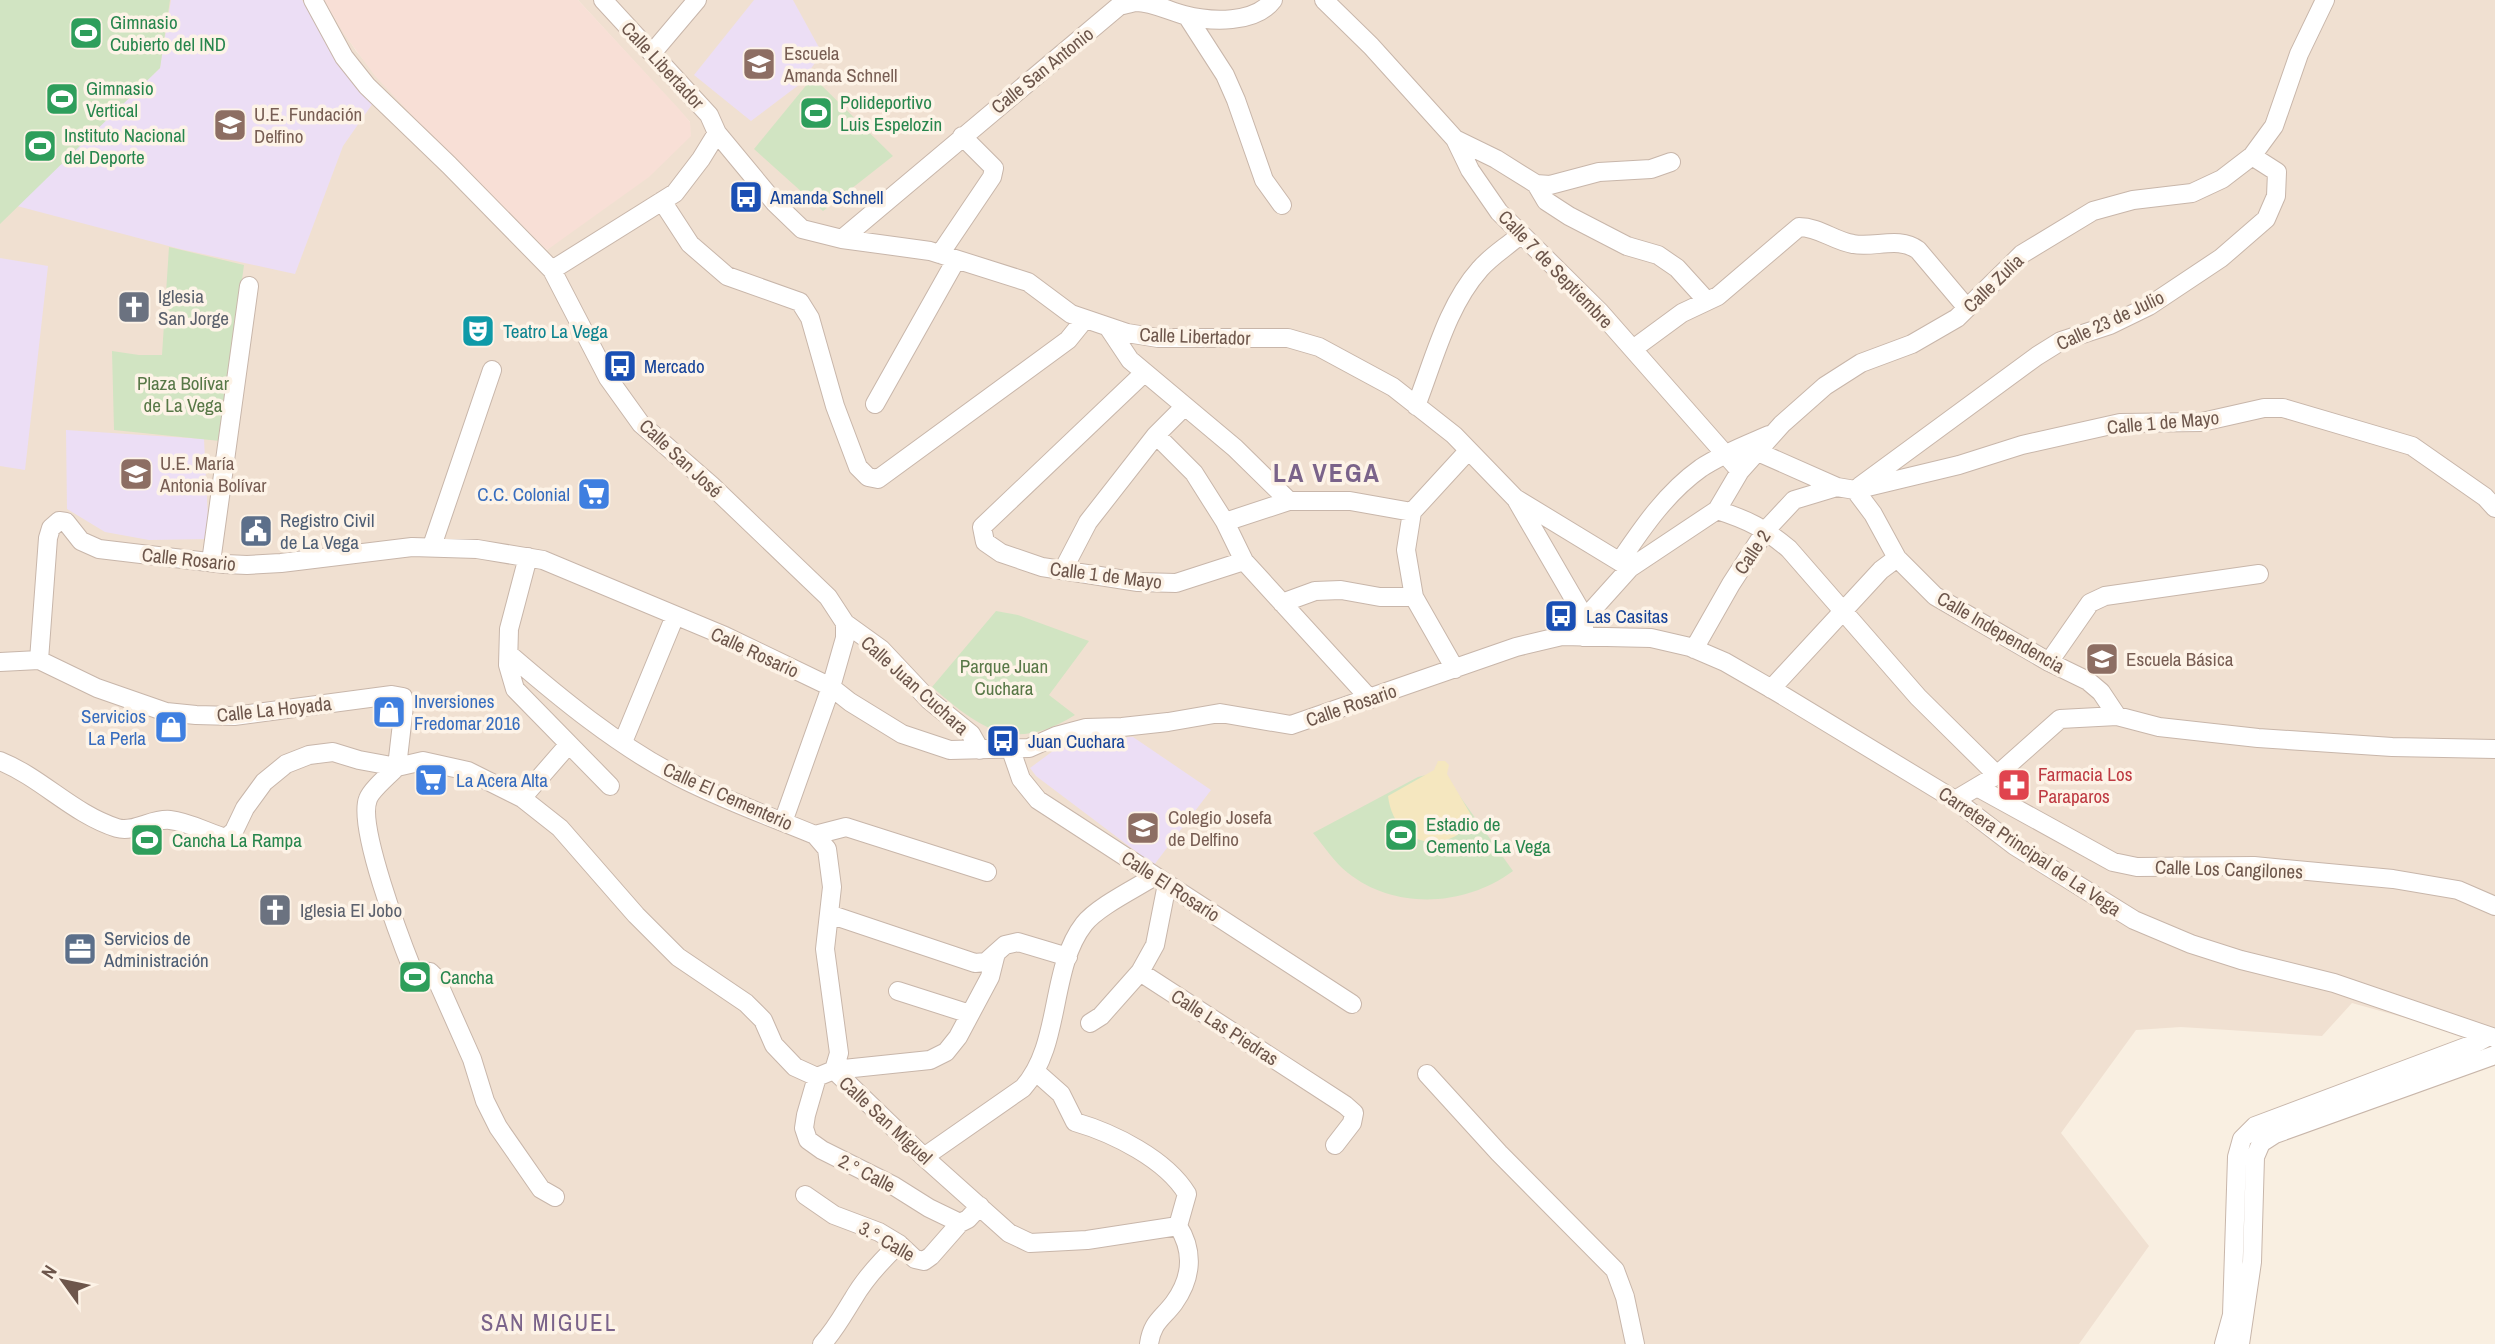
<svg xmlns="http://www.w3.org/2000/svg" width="2495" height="1344" font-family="'Archivo Narrow',sans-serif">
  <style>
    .residential { fill: #f0e0d1 }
    .commercial { fill: #f8dfd6 }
    .education { fill: #ecdef5 }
    .green { fill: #d1e4c2 }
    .sand { fill: #f5e7bf }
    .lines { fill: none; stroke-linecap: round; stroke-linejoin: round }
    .minor-casing { stroke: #c8b6aa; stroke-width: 20 }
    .minor { stroke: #fff; stroke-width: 18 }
    .labels { text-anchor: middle; stroke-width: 7; stroke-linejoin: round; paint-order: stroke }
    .leisure-label { font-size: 19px; fill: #27864d; stroke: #fdf3e7; text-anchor: start }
    .education-label { font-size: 19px; fill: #785e54; stroke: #fdf3e7; text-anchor: start }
    .street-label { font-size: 19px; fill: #6d564b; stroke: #fdf3e7 }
    .transit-label { font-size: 19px; fill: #164399; stroke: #fdf3e7; text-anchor: start }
    .worship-label { font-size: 19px; fill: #5b616d; stroke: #fdf3e7; text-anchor: start }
    .culture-label { font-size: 19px; fill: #0d838f; stroke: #fdf3e7; text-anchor: start }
    .park-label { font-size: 19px; fill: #587847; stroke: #fdf3e7 }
    .shop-label { font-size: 19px; fill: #366cbe; stroke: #fdf3e7; text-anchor: end }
    .service-label { font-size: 19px; fill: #4e5e75; stroke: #fdf3e7; text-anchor: start }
    .health-label { font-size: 19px; fill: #be3a42; stroke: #fdf3e7; text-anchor: start }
    .quarter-label { font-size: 23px; letter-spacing: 2px; fill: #7a638a; stroke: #fdf3e7 }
    .district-label { font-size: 26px; font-weight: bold; letter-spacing: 2px; fill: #7a638a; stroke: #fdf3e7 }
  </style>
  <rect width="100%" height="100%" fill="#f9efe1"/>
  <path class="residential" d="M 0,0 L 323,0 L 356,51 L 425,129 L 547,250 L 690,122 L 578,0 L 2495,0 L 2495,1043 L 2352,1003 L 2322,1036 L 2181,1027 L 2136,1030 L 2061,1133 L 2149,1246 L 2079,1344 L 0,1344 Z"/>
  <path class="commercial" d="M 324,0 L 578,0 L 679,109 L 690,122 L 691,136 L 649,177 L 547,250 L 425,129 L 375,76 L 344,34 Z"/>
  <path class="education" d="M 171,0 L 302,0 L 336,56 L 373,103 L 343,146 L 295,274 L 180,249 L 17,206 L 160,68 Z
    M 754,0 L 793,0 L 822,53 L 800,84 L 751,121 L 694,75 Z
    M 0,258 L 48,266 L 25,470 L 0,466 Z
    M 66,430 L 204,439 L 209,539 L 149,540 L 105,532 L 67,509 Z
    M 1133,737 L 1211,790 L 1154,865 L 1036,776 L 1030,768 L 1057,748 L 1082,739 Z"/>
  <path class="green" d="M 0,0 L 170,0 L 160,68 L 0,224 Z
    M 813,77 L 893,156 L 823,211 L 754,149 Z
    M 169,247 L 244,265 L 220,441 L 114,430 L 112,351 L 139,355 L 162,355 Z
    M 996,611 L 1018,615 L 1089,641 L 1049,695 L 1075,715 C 1013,753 982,730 932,687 Z
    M 1426,775 L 1456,791 L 1513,871 C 1466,906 1396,911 1348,873 C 1334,862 1324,846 1313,833 L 1418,777 Z"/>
  <path class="sand" d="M 1438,761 L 1445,761 L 1449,765 L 1447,774 L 1474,820 C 1444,858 1394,845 1388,796 L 1434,770 Z"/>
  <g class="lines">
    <defs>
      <path id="minor" d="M 313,0 L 344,57 L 367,86 L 449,165 L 552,270 L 608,378 L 641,424 L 711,485 L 828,597 L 845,623 L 845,638 L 831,687 L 783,822
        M 603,0 L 709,115 L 717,133 L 775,203 L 802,229 L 842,239 L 930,251 L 1028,282 L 1071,314 L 1127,333 L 1158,338 L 1288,338 L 1319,347 L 1393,387 L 1454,435 L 1515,498 L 1630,568
        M 1324,0 L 1371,46 L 1455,139 L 1470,170 L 1499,212 L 1600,312 L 1740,471
        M 1187,16 L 1225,75 L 1236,100 L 1264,180 L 1282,205
        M 653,52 L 697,0
        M 1455,139 L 1496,159 L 1536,184 L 1546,201 L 1569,216 L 1627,246 L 1658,255 L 1677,268 L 1707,301
        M 1536,184 L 1550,185 L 1599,172 L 1651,169 L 1671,162
        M 662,201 L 690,244 L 727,276 L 800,302 L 810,318 L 835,406 L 858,467 L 868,477 L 878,479 L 1068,340 L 1085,319
        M 842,239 L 1119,6 C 1125,5 1131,3 1136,2 C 1152,2 1169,11 1184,15 C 1211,22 1255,24 1273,0
        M 940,254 L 992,177 L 994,168 L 962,136
        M 552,270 L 675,193 L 701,159 L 717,133
        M 1108,327 L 1130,360 L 1235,448 L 1289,501
        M 1633,349 L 1682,313 L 1718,296 L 1799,227 C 1819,227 1834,241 1853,244 C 1875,248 1899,236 1918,250 L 1967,308
        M 1144,373 L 982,527 L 985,542 L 1001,553 L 1042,567 L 1138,582 L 1176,583 L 1244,561
        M 875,404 L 956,260
        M 1416,406 C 1434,360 1447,306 1480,269 C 1491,256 1508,246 1521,234
        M 1156,435 L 1194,473 L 1225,522 L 1244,561 L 1370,699
        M 1758,452 L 1837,487 L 1855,490 L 1959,465 L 2022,445 L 2120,423 L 2202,422 L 2264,408 L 2283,408 L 2412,446 L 2485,497 L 2495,508
        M 1860,486 L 2037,356 L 2061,341 L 2110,325 L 2149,306 L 2221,258 L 2266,219 L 2276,196 L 2277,172 L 2252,156
        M 1855,490 L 1873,514 L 1897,558 L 1935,596 L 2049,662 L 2088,681 L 2101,692 L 2117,716
        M 1517,501 L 1585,618
        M 1717,510 C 1748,520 1764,528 1789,549 L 1918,697 L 1997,775
        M 1412,512 L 1406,550 L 1414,597 L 1455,669
        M 1225,522 L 1289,501 L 1350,501 L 1412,512 L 1468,451
        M 432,546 L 492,370
        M 528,557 L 509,629 L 508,665 L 515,689 L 610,786
        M 1620,561 C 1643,527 1667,492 1701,468 C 1722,454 1746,445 1769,435
        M 211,562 L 249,286
        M 1063,570 L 1088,522 L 1156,435 L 1184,407
        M 1282,603 L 1315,591 L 1341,590 L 1380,597 L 1414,597
        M 845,623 L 881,649 L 929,700 L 971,734 L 980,750
        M 1583,637 L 1585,618 L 1630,568 L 1717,510 L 1740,471 L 1782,424 L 1825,386 L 1861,363 L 1912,344 L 1957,318 L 2022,254 L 2093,211 L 2133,200 L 2192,193 L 2222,179 L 2252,156 L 2274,126 L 2299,54 L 2325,0
        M 1694,649 L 1731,584 L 1766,530 L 1794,500 L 1837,487
        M 509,654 C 560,698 617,745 677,776 C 721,799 769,816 815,835 L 827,849 L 832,887 L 825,949 L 839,1053 L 834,1070
        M 39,660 L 48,538 L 51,528 L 59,521 L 66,522 L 81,541 L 99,549 L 225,564 L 247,565 L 281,563 L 412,547 L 477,549 L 543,560 L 725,636 L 831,687 L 850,702 L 902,734 L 950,750 L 1029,748 L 1056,736 L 1086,728 L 1122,727 L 1168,722 L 1220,713 L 1291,725 L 1516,647 L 1562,636 L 1651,638 L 1690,647 L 1725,662 L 1777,692 L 1955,800 L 2015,846 L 2134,920 L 2191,944 L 2241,960 L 2334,983 L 2495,1038
        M 0,662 L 39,660 L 97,688 L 166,712 L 196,715 L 234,716 L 392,695 L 403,697 L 404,706 L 397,767
        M 2049,662 L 2090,603 L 2105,596 L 2259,574
        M 1771,689 L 1881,570 L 1897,558
        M 623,742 L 675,616
        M 1011,750 L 1021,779 L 1038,800 L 1352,1004
        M 0,761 C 42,778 73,814 117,828 C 134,833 152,818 170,820 C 189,822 208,833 226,838 L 234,831 L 245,808 L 264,782 L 286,764 L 309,755 L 333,752 L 359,760 L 397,767 L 423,761 L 468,771 L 522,798 L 560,828 L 636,915 L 678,957 L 746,1003 L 763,1020 L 774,1045 L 795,1067 L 817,1077 L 834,1070 L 930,1060 L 946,1052 L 958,1037 L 990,977 L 996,953 L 1005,945 L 1018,942 L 1068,957
        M 397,767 C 390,774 371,790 368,799 C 357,826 401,941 413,971 L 430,972 L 436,978 L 472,1059 L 485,1101 L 498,1127 L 541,1189 L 555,1197
        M 1977,787 L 2113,862 L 2137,867 L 2254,866 L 2393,879 L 2458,890 L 2495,906
        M 522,798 L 569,744
        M 1955,800 L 1997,775 L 2060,719 L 2117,716 L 2159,727 L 2258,738 L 2392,747 L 2495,749
        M 815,835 L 846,827 L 987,872
        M 1167,884 L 1155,945 L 1140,972 L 1345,1105 L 1354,1113 L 1352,1123 L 1335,1145
        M 829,914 L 975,963 L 986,962 L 996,953
        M 898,991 L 970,1014
        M 1090,1023 L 1101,1016 L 1140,972
        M 834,1070 L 924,1157 L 1009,1233 L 1030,1243 L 1087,1240 L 1178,1226
        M 1035,1071 L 1061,1094 L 1075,1122 C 1113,1133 1166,1159 1187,1194 L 1178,1226
        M 1427,1074 L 1499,1153 L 1615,1270 L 1625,1297 L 1635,1344
        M 817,1077 L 806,1115 L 804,1128 L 808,1140 L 822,1150 L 894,1186 L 929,1208 L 960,1223 L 968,1219 L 980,1206
        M 924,1157 L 1023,1088 C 1062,1045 1049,969 1084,924 C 1097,907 1136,888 1155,876
        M 805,1195 L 834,1215 L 879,1232 L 899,1244 L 915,1259 L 924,1261 L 931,1256 L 960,1223
        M 822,1344 C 835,1330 843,1315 853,1299 C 865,1278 882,1260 899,1244
        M 1149,1344 C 1152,1322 1162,1319 1174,1303 C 1192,1278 1194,1251 1178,1226
        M 2224,1344 L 2232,1315 L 2237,1157 L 2242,1139 L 2255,1126 L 2476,1043 L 2489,1036
        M 2240,1344 L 2252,1262 L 2255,1157 L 2261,1143 L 2275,1134 L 2495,1055"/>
    </defs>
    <use href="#minor" class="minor-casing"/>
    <use href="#minor" class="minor"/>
  </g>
  <defs>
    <symbol id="stadium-square" viewBox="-11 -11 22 22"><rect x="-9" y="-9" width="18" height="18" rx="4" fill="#2e9e5b" stroke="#fdf3e7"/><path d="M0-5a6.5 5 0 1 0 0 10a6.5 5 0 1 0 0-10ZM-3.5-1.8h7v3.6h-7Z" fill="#fff"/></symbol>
    <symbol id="school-square" viewBox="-11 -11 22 22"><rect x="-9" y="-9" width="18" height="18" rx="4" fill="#8d6e63" stroke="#fdf3e7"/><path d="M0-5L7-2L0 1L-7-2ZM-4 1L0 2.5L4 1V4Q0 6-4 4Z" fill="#fff"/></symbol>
    <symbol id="bus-square" viewBox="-11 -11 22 22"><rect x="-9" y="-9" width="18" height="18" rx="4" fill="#1a4fb4" stroke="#fdf3e7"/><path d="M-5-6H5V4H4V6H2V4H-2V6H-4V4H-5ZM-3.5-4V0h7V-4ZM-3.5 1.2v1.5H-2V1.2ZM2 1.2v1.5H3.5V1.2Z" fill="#fff"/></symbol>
    <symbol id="church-square" viewBox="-11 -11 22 22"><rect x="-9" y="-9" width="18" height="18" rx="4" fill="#6b7280" stroke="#fdf3e7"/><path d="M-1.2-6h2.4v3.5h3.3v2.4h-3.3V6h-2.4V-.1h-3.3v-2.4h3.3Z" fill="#fff"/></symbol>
    <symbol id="theatre-square" viewBox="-11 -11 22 22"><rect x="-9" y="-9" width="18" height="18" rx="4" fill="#0f9aa8" stroke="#fdf3e7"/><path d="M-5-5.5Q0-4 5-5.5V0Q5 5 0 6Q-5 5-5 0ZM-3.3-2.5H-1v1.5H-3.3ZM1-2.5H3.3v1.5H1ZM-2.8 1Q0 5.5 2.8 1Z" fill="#fff"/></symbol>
    <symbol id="supermarket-square" viewBox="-11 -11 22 22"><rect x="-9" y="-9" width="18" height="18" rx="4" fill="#3f7fe0" stroke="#fdf3e7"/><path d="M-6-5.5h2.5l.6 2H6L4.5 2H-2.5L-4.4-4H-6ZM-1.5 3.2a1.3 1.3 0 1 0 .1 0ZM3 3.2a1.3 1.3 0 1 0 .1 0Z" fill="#fff"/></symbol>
    <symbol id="civic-square" viewBox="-11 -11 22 22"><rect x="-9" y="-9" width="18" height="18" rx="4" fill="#5c6f8a" stroke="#fdf3e7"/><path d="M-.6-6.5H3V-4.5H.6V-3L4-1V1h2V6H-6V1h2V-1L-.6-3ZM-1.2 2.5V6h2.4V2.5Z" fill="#fff"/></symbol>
    <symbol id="shop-square" viewBox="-11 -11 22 22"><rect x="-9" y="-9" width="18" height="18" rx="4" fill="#3f7fe0" stroke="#fdf3e7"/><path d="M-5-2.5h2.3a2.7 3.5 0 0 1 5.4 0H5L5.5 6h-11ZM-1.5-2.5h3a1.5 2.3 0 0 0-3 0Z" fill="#fff"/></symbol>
    <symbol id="pharmacy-square" viewBox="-11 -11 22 22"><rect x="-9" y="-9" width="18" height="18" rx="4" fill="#e0444e" stroke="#fdf3e7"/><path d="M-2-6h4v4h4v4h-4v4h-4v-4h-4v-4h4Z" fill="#fff"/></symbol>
    <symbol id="office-square" viewBox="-11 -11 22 22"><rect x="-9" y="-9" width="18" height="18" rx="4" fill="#5c6f8a" stroke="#fdf3e7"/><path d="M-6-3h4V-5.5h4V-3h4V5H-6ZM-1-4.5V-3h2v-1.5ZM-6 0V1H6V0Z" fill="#fff"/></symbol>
  </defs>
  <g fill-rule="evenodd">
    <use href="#stadium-square" x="67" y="14" width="38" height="38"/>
    <use href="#school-square" x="740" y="45" width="38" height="38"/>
    <use href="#stadium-square" x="43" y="80" width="38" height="38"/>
    <use href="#stadium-square" x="797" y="94" width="38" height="38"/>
    <use href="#school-square" x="211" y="106" width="38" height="38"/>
    <use href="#stadium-square" x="21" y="127" width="38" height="38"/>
    <use href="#bus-square" x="727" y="178" width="38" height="38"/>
    <use href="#church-square" x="115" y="288" width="38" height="38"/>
    <use href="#theatre-square" x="459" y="312" width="38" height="38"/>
    <use href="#bus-square" x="601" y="347" width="38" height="38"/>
    <use href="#school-square" x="117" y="455" width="38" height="38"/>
    <use href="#supermarket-square" x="575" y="475" width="38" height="38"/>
    <use href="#civic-square" x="237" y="512" width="38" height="38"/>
    <use href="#bus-square" x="1542" y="597" width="38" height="38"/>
    <use href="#school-square" x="2083" y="640" width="38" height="38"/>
    <use href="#shop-square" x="370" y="693" width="38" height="38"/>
    <use href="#shop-square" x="152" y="708" width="38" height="38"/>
    <use href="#bus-square" x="984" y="722" width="38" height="38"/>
    <use href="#supermarket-square" x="412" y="761" width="38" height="38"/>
    <use href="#pharmacy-square" x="1995" y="766" width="38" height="38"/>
    <use href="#school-square" x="1124" y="809" width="38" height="38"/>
    <use href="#stadium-square" x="1382" y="816" width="38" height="38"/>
    <use href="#stadium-square" x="128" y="821" width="38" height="38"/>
    <use href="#church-square" x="256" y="891" width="38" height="38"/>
    <use href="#office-square" x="61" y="930" width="38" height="38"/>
    <use href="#stadium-square" x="396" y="958" width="38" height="38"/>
  </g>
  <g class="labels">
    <g class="leisure-label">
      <text x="110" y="29">Gimnasio<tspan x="110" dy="22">Cubierto del IND</tspan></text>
      <text x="86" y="95">Gimnasio<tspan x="86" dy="22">Vertical</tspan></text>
      <text x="840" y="109">Polideportivo<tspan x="840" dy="22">Luis Espelozin</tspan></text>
      <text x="64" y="142">Instituto Nacional<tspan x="64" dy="22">del Deporte</tspan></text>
      <text x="1426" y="831">Estadio de<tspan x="1426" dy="22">Cemento La Vega</tspan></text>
      <text x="172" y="847">Cancha La Rampa</text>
      <text x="440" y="984">Cancha</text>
    </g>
    <g class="education-label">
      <text x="784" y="60">Escuela<tspan x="784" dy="22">Amanda Schnell</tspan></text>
      <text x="254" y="121">U.E. Fundación<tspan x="254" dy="22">Delfino</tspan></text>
      <text x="160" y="470">U.E. María<tspan x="160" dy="22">Antonia Bolívar</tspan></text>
      <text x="2126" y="666">Escuela Básica</text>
      <text x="1168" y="824">Colegio Josefa<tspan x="1168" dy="22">de Delfino</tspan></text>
    </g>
    <g class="street-label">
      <text transform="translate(663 65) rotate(47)" y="7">Calle Libertador</text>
      <text transform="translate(1042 70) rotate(-39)" y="7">Calle San Antonio</text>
      <text transform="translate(1556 269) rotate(46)" y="7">Calle 7 de Septiembre</text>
      <text transform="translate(1993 283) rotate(-44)" y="7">Calle Zulia</text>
      <text transform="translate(2110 320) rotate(-25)" y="7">Calle 23 de Julio</text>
      <text transform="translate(1195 336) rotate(2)" y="7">Calle Libertador</text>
      <text transform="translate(2163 422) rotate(-5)" y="7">Calle 1 de Mayo</text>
      <text transform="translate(681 458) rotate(43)" y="7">Calle San José</text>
      <text transform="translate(1752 552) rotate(-56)" y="7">Calle 2</text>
      <text transform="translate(189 559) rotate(6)" y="7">Calle Rosario</text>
      <text transform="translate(1106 575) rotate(7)" y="7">Calle 1 de Mayo</text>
      <text transform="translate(2001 632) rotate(30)" y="7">Calle Independencia</text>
      <text transform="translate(755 652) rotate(25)" y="7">Calle Rosario</text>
      <text transform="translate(915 685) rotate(42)" y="7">Calle Juan Cuchara</text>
      <text transform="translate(1351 705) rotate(-19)" y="7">Calle Rosario</text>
      <text transform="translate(274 709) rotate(-6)" y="7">Calle La Hoyada</text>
      <text transform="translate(728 796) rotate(24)" y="7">Calle El Cementerio</text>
      <text transform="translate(2030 851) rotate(34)" y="7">Carretera Principal de La Vega</text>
      <text transform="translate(2229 869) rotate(2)" y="7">Calle Los Cangilones</text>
      <text transform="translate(1171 886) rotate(33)" y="7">Calle El Rosario</text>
      <text transform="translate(1225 1027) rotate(33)" y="7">Calle Las Piedras</text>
      <text transform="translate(886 1120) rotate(43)" y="7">Calle San Miguel</text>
      <text transform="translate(867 1173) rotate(27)" y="7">2.° Calle</text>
      <text transform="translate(887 1241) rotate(30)" y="7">3.° Calle</text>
    </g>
    <g class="transit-label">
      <text x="770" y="204">Amanda Schnell</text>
      <text x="644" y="373">Mercado</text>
      <text x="1586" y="623">Las Casitas</text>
      <text x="1028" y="748">Juan Cuchara</text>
    </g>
    <g class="worship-label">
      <text x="158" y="303">Iglesia<tspan x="158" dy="22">San Jorge</tspan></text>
      <text x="300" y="917">Iglesia El Jobo</text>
    </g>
    <g class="culture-label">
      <text x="503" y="338">Teatro La Vega</text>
    </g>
    <g class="park-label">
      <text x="183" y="390">Plaza Bolívar<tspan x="183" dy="22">de La Vega</tspan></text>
      <text x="1004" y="673">Parque Juan<tspan x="1004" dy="22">Cuchara</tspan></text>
    </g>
    <g class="shop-label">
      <text x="570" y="501">C.C. Colonial</text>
      <text x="414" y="708" text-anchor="start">Inversiones<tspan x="414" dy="22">Fredomar 2016</tspan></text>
      <text x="146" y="723">Servicios<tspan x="146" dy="22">La Perla</tspan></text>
      <text x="456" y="787" text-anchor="start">La Acera Alta</text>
    </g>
    <g class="service-label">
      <text x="280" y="527">Registro Civil<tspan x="280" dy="22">de La Vega</tspan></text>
      <text x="104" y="945">Servicios de<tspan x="104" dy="22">Administración</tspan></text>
    </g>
    <g class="health-label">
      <text x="2038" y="781">Farmacia Los<tspan x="2038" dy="22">Paraparos</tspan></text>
    </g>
    <g class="quarter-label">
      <text x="549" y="1331">SAN MIGUEL</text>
    </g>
    <g class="district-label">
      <text x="1327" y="482">LA VEGA</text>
    </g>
  </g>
  <g transform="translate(63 1281) rotate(303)" stroke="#fdf3e7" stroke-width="5" paint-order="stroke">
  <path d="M0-5L12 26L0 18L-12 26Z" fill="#6d564b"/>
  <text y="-10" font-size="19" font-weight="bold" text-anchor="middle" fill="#6d564b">N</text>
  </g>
</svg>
